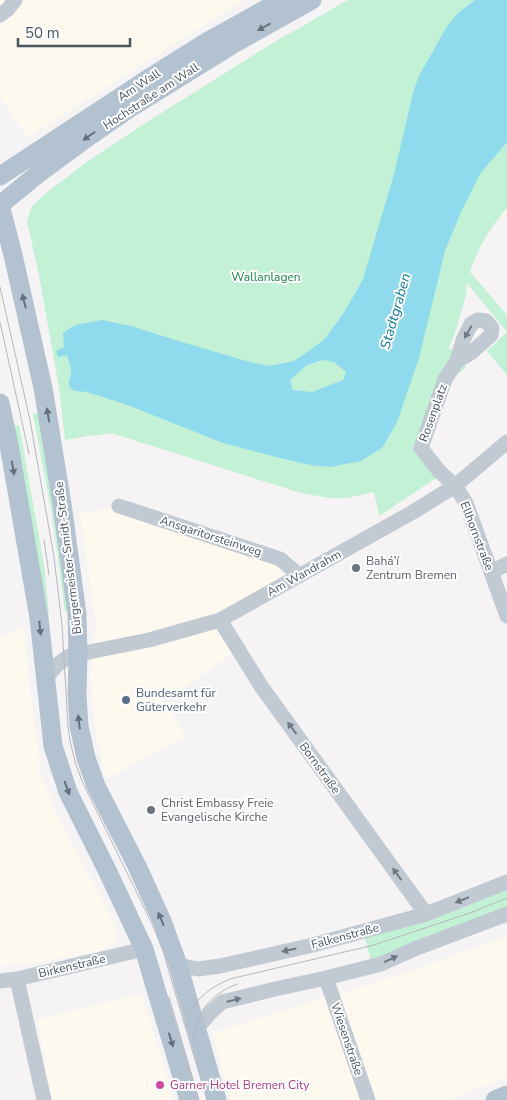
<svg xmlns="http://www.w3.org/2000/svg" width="507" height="1100" font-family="'Nunito Sans',sans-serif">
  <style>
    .commercial { fill: #fdf9ef }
    .green { fill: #c3f1d5 }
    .water { fill: #90daee; fill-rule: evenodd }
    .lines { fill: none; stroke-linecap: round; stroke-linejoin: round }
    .minor { stroke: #c1cad2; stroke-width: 15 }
    .major { stroke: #b3c2d1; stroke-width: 19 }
    .tram { stroke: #b5b8bd; stroke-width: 1 }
    .oneway { fill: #64717d }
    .oneway2 { fill: #6e7983 }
    .worship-dot { fill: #6b7280; stroke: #fff; stroke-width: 2 }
    .service-dot { fill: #5c6f8a; stroke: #fff; stroke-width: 2 }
    .hotel-dot { fill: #d1479c; stroke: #fff; stroke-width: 2 }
    .labels { text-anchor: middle; stroke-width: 4; stroke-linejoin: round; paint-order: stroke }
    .street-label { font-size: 12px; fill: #4a5661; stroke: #fff }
    .park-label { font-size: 12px; fill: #17864f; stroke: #fff }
    .worship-label { font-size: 12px; fill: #5b616d; stroke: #fff; text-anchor: start }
    .service-label { font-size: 12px; fill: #4e5e75; stroke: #fff; text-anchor: start }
    .hotel-label { font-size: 12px; fill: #b23c85; stroke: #fff; text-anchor: start }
    .water-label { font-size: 14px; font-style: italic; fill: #0c7c9b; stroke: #fff }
  </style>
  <rect width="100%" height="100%" fill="#f5f3f3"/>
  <path class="commercial" d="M 0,0 L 244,0 L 119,79 L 27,138 L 0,97 Z
    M 116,507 L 280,560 L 296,575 L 219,621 L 237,651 L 164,701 L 186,737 L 106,779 L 96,736 L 90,677 L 96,625 L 80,514 Z
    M 24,627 L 30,689 L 42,780 L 65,829 L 113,921 L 118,935 L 114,943 L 101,951 L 35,963 L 0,966 L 0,838 L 2,837 L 0,830 L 0,638 Z
    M 507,936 L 507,1077 L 449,1100 L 231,1100 L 212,1033 L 408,972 Z
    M 141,994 L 156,1039 L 173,1100 L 44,1100 L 36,1064 L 46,1061 L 37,1020 Z"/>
  <path class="green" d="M 348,0 L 507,0 L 507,208 C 490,227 478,248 470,272 L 507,315 L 507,332 L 467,283 L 466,295 L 456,330 L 448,350 L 451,349 L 466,367 L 450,381 L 421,452 L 439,476 L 379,516 L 374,492 L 347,498 L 329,498 L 301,493 L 111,433 L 94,436 L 94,435 L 65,440 L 59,388 L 39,275 L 27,221 L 32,206 L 50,190 L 91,159 L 141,126 L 271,44 Z
    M 507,332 L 507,375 L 487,351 Z
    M 40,412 L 69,611 L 65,611 L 52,515 L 33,414 Z
    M 19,425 L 44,565 L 49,613 L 45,614 L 12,426 Z
    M 507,889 L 507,908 L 371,960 L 365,938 Z"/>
  <path class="water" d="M 475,0 L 507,0 L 507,142 L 480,174 L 461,212 L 445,251 L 419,358 L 397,422 L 382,448 L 361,461 L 330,467 L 311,465 L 284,459 L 223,443 L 125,404 L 87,392 L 75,391 L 69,387 C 68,381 70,379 71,373 C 71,367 69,361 67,355 L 58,357 L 56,351 L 64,347 L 63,333 L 75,325 L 102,320 L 131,326 L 185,343 L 250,362 L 269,366 L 294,361 L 325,339 L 345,311 L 363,279 L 394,174 L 414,89 L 420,74 L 446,28 L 458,13 ZM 323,360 L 334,362 L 346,372 L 343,380 L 312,392 L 293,390 L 290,380 L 307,365 Z"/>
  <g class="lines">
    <path class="minor" d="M 0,15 L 8,9 L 15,0
      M 457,361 L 472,352 L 491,335 L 492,328 L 486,321 L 478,320 L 471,324 L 463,340 L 457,361 L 445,379 L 421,448 L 439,471 L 455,486 L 466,503 L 507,616
      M 119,506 L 280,559 L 299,575
      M 491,572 L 507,564
      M 220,620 L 261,686 L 426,914
      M 45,679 L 57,665 L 69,656 L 149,640 L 220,620 L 413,512 L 455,486 L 507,442
      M 178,965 L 198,969 L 220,966 L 313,945 L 426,914 L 507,882
      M 326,978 L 368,1100
      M 17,979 L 44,1100
      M 0,981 L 17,979 L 144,949
      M 197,1028 L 210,1013 L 222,1002 L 275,989 L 326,978 L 381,964 L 417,948 L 507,914"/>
    <path class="major" d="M 0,176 L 151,77 L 205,43 L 282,0
      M 0,205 L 13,255 L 43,388 L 62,504 L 77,614 L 78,654 L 77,695 L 79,726 L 86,758 L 96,786 L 137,866 L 162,921 L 178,965 L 217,1100
      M 0,205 L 39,173 L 81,142 L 130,108 L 235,43 L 312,0
      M 0,403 L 9,445 L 39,618 L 53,746 L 68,792 L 107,870 L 144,949 L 189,1100
      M 495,1100 L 507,1095"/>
    <path class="tram" d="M 0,287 L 30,420 L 54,557 L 62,625 L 68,726 L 70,741 L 76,765 L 83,783 L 154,928 L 164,954 L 174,989 L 207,1100
      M 0,322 L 29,454
      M 44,540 L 49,575
      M 169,997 L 199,1100
      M 186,1027 C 191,1001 207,989 230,979 L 374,945 L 470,913 L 507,898
      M 193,1045 C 195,1013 208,996 237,984"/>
  </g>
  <defs><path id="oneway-solid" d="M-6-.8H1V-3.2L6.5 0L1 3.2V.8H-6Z" transform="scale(1.25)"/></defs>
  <g class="oneway">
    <use href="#oneway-solid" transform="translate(264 27) rotate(151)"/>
    <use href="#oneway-solid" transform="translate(89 136) rotate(145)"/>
    <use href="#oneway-solid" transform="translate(24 301) rotate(-104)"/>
    <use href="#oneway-solid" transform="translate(48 415) rotate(-100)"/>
    <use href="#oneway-solid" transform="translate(13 468) rotate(81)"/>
    <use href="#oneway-solid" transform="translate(40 628) rotate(84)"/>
    <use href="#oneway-solid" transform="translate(79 722) rotate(-97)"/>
    <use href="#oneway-solid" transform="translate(67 788) rotate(70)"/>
    <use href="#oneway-solid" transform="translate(161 919) rotate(-113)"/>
    <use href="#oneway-solid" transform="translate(171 1040) rotate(73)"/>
  </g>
  <g class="oneway2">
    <use href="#oneway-solid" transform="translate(468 332) rotate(119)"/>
    <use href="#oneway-solid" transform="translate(292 728) rotate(-126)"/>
    <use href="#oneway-solid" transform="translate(397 874) rotate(-126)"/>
    <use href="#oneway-solid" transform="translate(462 900) rotate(158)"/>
    <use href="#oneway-solid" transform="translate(289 950) rotate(168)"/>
    <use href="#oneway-solid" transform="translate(391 959) rotate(-25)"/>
    <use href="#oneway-solid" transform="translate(234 1000) rotate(-14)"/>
  </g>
  <g class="worship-dot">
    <circle cx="356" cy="568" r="5"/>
    <circle cx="151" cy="810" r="5"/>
  </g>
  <circle class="service-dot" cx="126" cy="700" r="5"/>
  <circle class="hotel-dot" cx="160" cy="1085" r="5"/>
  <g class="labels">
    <g class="street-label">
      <text transform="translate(139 85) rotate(-33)" y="4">Am Wall</text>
      <text transform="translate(151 96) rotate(-33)" y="4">Hochstraße am Wall</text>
      <text transform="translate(433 413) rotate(-70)" y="4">Rosenplatz</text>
      <text transform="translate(211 536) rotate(18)" y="4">Ansgaritorsteinweg</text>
      <text transform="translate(477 536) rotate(69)" y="4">Ellhornstraße</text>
      <text transform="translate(68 558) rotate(-97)" y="4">Bürgermeister-Smidt-Straße</text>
      <text transform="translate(304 573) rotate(-29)" y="4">Am Wandrahm</text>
      <text transform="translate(320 768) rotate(54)" y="4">Bornstraße</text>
      <text transform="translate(345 936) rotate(-15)" y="4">Falkenstraße</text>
      <text transform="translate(72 966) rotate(-13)" y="4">Birkenstraße</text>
      <text transform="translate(347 1039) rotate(71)" y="4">Wiesenstraße</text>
    </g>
    <g class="park-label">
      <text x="266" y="281">Wallanlagen</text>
    </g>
    <g class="worship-label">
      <text x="366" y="565">Bahá'í<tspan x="366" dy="14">Zentrum Bremen</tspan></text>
      <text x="161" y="807">Christ Embassy Freie<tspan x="161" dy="14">Evangelische Kirche</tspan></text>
    </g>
    <g class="service-label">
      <text x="136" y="697">Bundesamt für<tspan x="136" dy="14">Güterverkehr</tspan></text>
    </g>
    <g class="hotel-label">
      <text x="170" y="1089">Garner Hotel Bremen City</text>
    </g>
    <g class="water-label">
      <text transform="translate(395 311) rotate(-74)" y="5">Stadtgraben</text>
    </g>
  </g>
  <path d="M18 38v8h112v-8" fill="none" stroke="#4a5661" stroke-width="2.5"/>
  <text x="25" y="38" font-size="15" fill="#4a5661" stroke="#ffffff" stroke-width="4" paint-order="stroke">50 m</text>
</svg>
